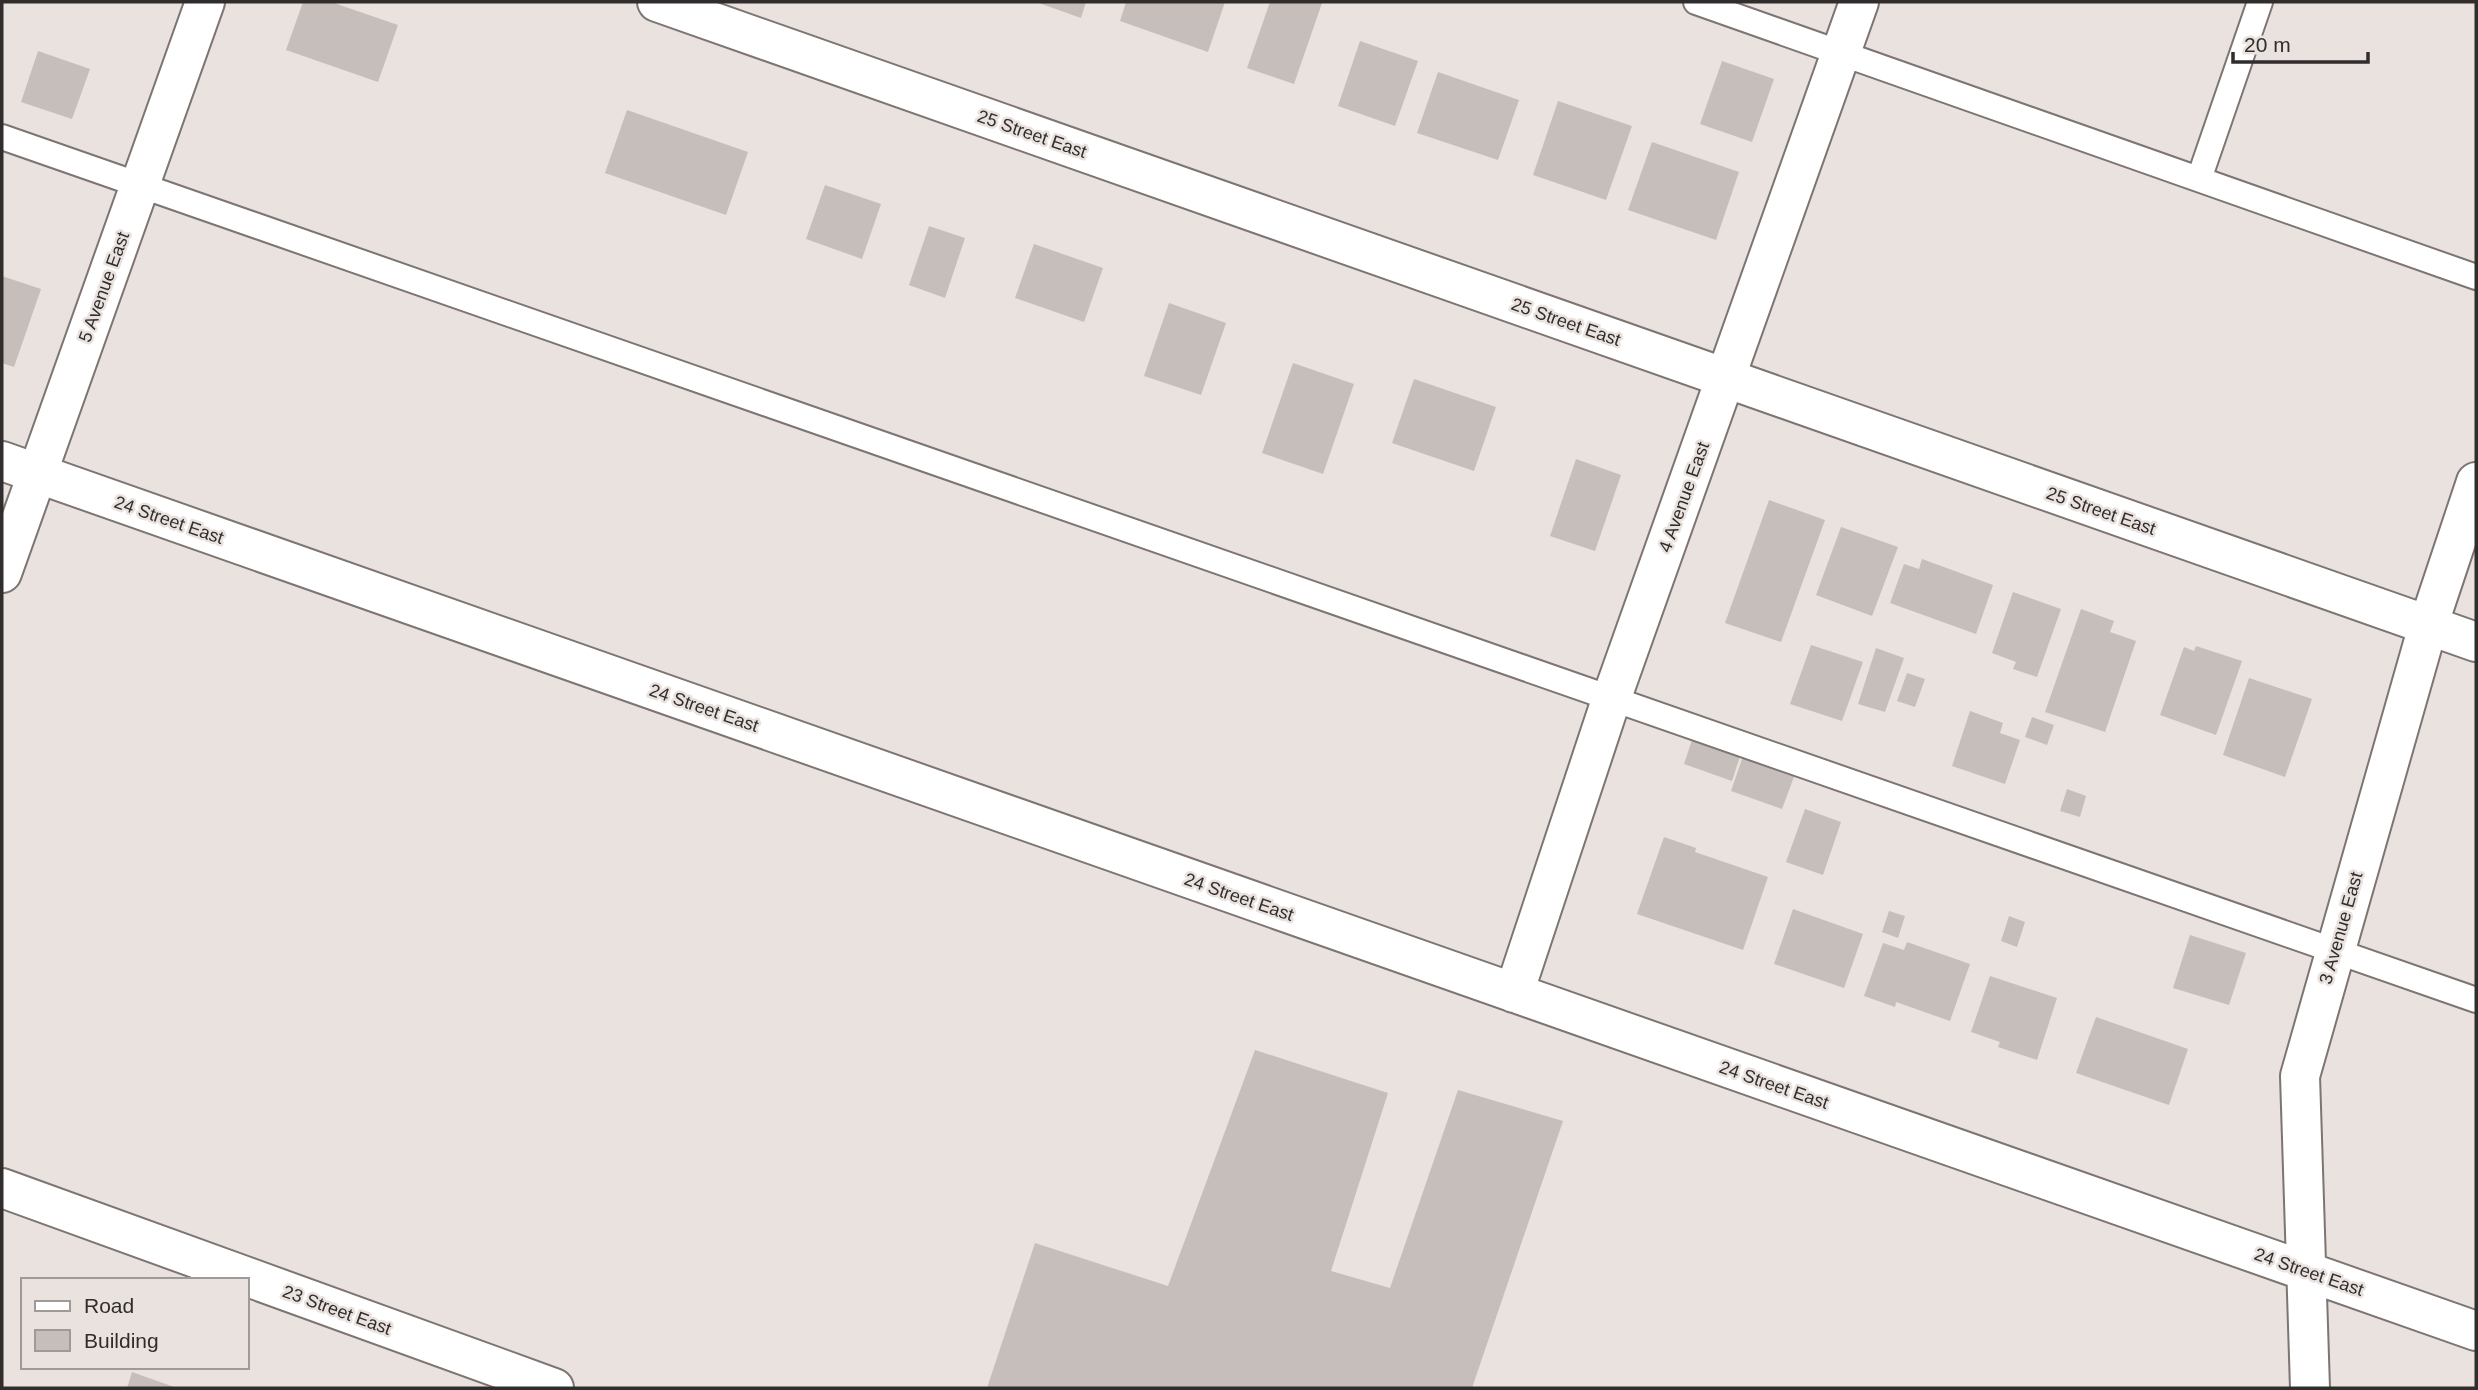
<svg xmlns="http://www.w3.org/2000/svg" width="2478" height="1390" font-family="Helvetica,sans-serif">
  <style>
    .building { fill: #c6beba }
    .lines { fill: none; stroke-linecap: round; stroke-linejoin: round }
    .lane-casing { stroke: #7c7571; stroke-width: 28 }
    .street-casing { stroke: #7c7571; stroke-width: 42 }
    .lane { stroke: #fff; stroke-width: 24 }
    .street { stroke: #fff; stroke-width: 38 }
    .labels { text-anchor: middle; stroke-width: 5; stroke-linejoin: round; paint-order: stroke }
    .street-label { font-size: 18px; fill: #302d2c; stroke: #eae2de }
  </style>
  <rect width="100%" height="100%" fill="#eae2de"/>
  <path class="building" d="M 303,2 L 331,2 L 398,25 L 378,82 L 286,50 Z
    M 1036,2 L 1086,2 L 1081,18 Z
    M 1126,2 L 1225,2 L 1208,52 L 1120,21 Z
    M 1270,2 L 1322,3 L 1294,84 L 1247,68 Z
    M 1360,41 L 1418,61 L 1395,126 L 1338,106 Z
    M 38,51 L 90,69 L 72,119 L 21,102 Z
    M 1722,61 L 1774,79 L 1752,142 L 1700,124 Z
    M 1438,72 L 1519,100 L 1498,160 L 1417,133 Z
    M 1558,101 L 1632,126 L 1606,200 L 1533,175 Z
    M 627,110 L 748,152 L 726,215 L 605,173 Z
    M 1652,142 L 1739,172 L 1716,240 L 1628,210 Z
    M 825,185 L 881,204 L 862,259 L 806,239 Z
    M 929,226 L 965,238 L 945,298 L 909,285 Z
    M 1034,244 L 1103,268 L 1084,322 L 1015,298 Z
    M 2,276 L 41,289 L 14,367 L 2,363 Z
    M 1169,303 L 1226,323 L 1201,395 L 1144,376 Z
    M 1293,363 L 1354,384 L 1323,474 L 1262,453 Z
    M 1414,379 L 1496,407 L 1474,471 L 1392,443 Z
    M 1576,459 L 1621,475 L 1595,551 L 1550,536 Z
    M 1769,500 L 1825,520 L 1781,642 L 1725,623 Z
    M 1841,527 L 1898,547 L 1872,616 L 1816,595 Z
    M 1922,559 L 1993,585 L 1976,634 L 1890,603 L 1904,564 L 1919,569 Z
    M 2013,592 L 2061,609 L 2037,677 L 2013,669 L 2016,662 L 1992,653 Z
    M 2081,609 L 2114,621 L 2110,632 L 2136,641 L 2105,732 L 2045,712 Z
    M 1811,645 L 1863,662 L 1842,721 L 1790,704 Z
    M 2196,646 L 2242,661 L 2216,735 L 2160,715 L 2184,647 L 2194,651 Z
    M 1876,648 L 1904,658 L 1885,712 L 1858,704 Z
    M 1907,673 L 1925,679 L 1915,707 L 1897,701 Z
    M 2249,678 L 2312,699 L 2285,777 L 2223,755 Z
    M 1970,711 L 2003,723 L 2000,733 L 2020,740 L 2005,784 L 1952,766 Z
    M 2032,717 L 2054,725 L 2047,745 L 2025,737 Z
    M 1695,731 L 1743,747 L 1732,781 L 1684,764 Z
    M 1743,756 L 1795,774 L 1782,809 L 1731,791 Z
    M 2067,789 L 2086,796 L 2080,817 L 2060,811 Z
    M 1805,809 L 1841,822 L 1823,875 L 1786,862 Z
    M 1664,837 L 1696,848 L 1695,852 L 1768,877 L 1743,950 L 1637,914 Z
    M 1793,909 L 1863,934 L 1844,988 L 1774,964 Z
    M 1889,911 L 1905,916 L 1898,938 L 1882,932 Z
    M 2009,916 L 2025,922 L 2017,947 L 2001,941 Z
    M 2190,935 L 2246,953 L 2229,1005 L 2173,988 Z
    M 1907,942 L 1970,964 L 1950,1021 L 1896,1002 L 1895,1007 L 1864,996 L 1883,943 L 1904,950 Z
    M 1990,976 L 2057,998 L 2037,1060 L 1998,1047 L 2000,1042 L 1971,1032 Z
    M 2096,1017 L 2188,1049 L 2169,1105 L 2076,1073 Z
    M 1255,1050 L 1388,1093 L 1331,1271 L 1390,1288 L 1458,1090 L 1563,1121 L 1472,1388 L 987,1388 L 1035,1243 L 1168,1286 Z
    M 132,1372 L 177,1388 L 127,1388 Z"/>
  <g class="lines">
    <defs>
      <path id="lane" d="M 1696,2 L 2476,277
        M 2,137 L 2476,1000
        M 2199,179 L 2260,2"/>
      <path id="street" d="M 657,2 L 2476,642
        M 2,461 L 2476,1331
        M 2,573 L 205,2
        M 1514,993 L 1612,697 L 1859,2
        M 2,1188 L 554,1388
        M 2310,1388 L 2300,1076 L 2428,626 L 2476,482"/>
    </defs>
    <use href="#lane" class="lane-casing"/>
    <use href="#street" class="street-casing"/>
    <use href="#lane" class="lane"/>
    <use href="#street" class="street"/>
  </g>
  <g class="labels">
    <g class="street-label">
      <text transform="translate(1032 134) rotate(19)" y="6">25 Street East</text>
      <text transform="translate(104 287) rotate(-70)" y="6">5 Avenue East</text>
      <text transform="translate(1566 322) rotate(19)" y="6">25 Street East</text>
      <text transform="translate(1684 497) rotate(-70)" y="6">4 Avenue East</text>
      <text transform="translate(2101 511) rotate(19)" y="6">25 Street East</text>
      <text transform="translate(169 520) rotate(19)" y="6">24 Street East</text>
      <text transform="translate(704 708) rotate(19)" y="6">24 Street East</text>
      <text transform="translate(1239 897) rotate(19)" y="6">24 Street East</text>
      <text transform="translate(2341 928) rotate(-74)" y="6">3 Avenue East</text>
      <text transform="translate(1774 1085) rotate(19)" y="6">24 Street East</text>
      <text transform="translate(2309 1272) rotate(19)" y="6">24 Street East</text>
      <text transform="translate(337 1310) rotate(20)" y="6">23 Street East</text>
    </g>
  </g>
  <rect width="2478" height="1390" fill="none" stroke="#302d2c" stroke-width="7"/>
  <rect x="21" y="1278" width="228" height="91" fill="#eae2de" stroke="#a09a97" stroke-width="2"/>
  <rect x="35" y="1301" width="35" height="10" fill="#ffffff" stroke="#a09a97" stroke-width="2"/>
  <text x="84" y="1313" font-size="21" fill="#302d2c">Road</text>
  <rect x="35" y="1330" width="35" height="21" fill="#c6beba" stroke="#a09a97" stroke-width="2"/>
  <text x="84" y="1348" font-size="21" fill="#302d2c">Building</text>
  <path d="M2233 52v10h135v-10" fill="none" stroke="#302d2c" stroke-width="3.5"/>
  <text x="2244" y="52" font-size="21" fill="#302d2c" stroke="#eae2de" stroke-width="5" paint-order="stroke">20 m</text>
</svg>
